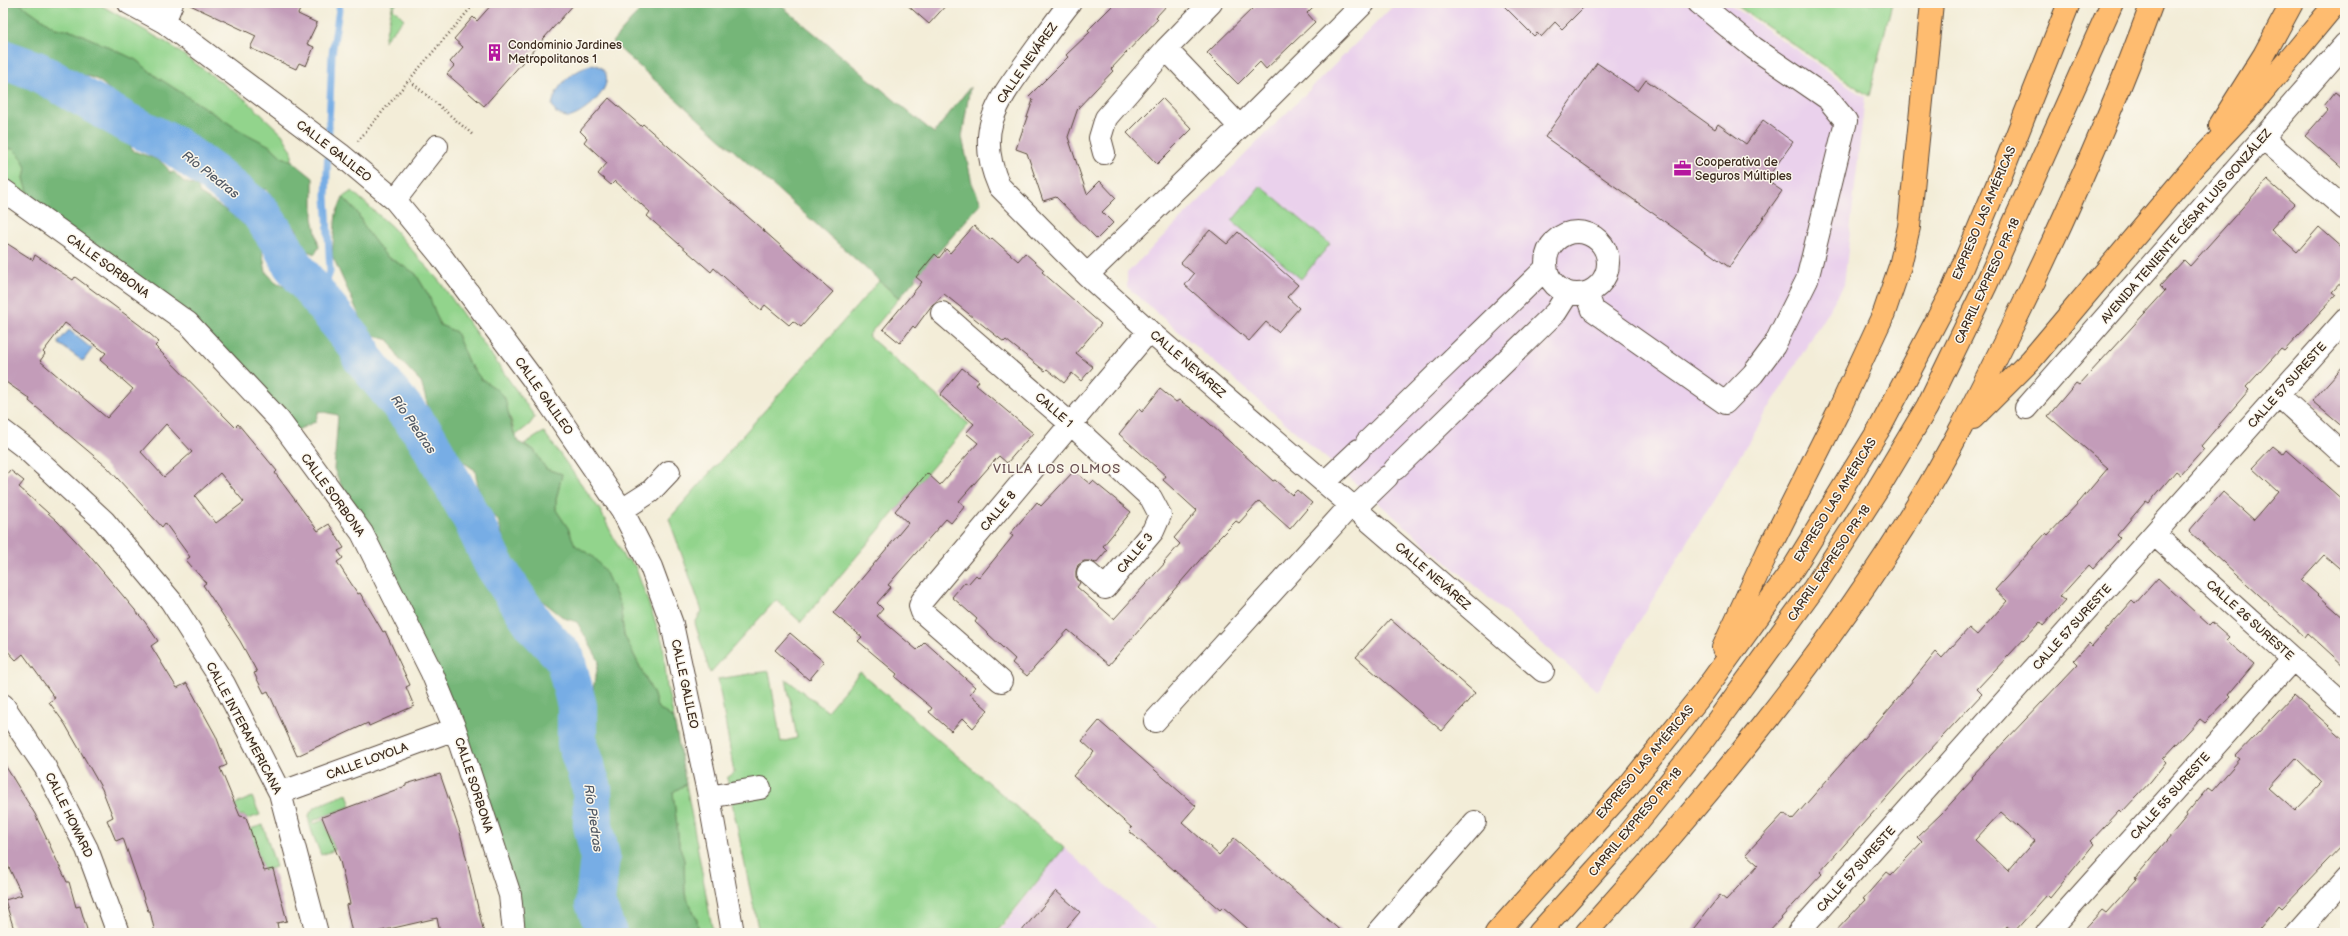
<svg xmlns="http://www.w3.org/2000/svg" width="2348" height="936" font-family="'Balsamiq Sans',sans-serif">
  <style>
    .built { fill: #ead1ec }
    .green { fill: #92d48c; stroke: #667f55 }
    .forest { fill: #75b678; stroke: #58704b }
    .water { fill: #77ade5; stroke: #596c82 }
    .lines { fill: none; stroke-linecap: round; stroke-linejoin: round }
    .stream { stroke: #77ade5; stroke-width: 7 }
    .river { stroke: #77ade5; stroke-width: 40 }
    .building { fill: #c39cb9; fill-rule: evenodd }
    .minor-casing { stroke: #57473a; stroke-width: 24 }
    .highway-casing { stroke: #57473a; stroke-width: 24 }
    .path { stroke: #57473a; stroke-width: 2.5; stroke-dasharray: 1 3; stroke-linecap: butt }
    .minor { stroke: #fff; stroke-width: 22 }
    .highway { stroke: #febc70; stroke-width: 22 }
    .labels { text-anchor: middle; stroke-width: 3; stroke-linejoin: round; paint-order: stroke }
    .poi-label { font-size: 12px; fill: #3b2a1e; stroke: #fbf7ec; text-anchor: start }
    .street-label { font-size: 12px; fill: #3b2a1e; stroke: #fbf7ec }
    .water-label { font-size: 13px; font-style: italic; fill: #505864; stroke: #fbf7ec }
    .neighbourhood-label { font-size: 13px; letter-spacing: 1px; fill: #6b5254; stroke: #fbf7ec }
  </style>
  <rect width="100%" height="100%" fill="#fbf7ec"/>
  <filter id="ink" filterUnits="userSpaceOnUse"><feTurbulence type="fractalNoise" baseFrequency=".025" numOctaves="2"/><feDisplacementMap in="SourceGraphic" scale="8" xChannelSelector="R" yChannelSelector="G"/><feConvolveMatrix kernelMatrix="1 2 1 2 8 2 1 2 1" color-interpolation-filters="sRGB"/></filter>
  <filter id="wash" filterUnits="userSpaceOnUse"><feTurbulence type="fractalNoise" baseFrequency=".012" numOctaves="4" result="noise"/><feDisplacementMap in="SourceGraphic" scale="16" xChannelSelector="R" yChannelSelector="G"/><feGaussianBlur stdDeviation="0.9" result="paint"/><feColorMatrix in="noise" values="0 0 0 0 0 0 0 0 0 0 0 0 0 0 0 0 0 1.4 0 .05"/><feComposite in="paint" operator="in"/></filter>
  <g filter="url(#wash)">
    <rect width="100%" height="100%" fill="#f3edd8"/>
    <path class="built" d="M 1396,3 L 1728,3 L 1865,97 L 1844,285 L 1597,691 L 1127,287 L 1127,273 Z
      M 1064,848 L 1161,933 L 998,933 Z"/>
    <path class="green" d="M 19,3 L 97,3 L 167,43 L 246,100 L 282,134 L 292,151 L 292,161 L 282,157 L 270,146 L 239,130 L 157,77 L 136,60 L 74,31 L 55,28 Z
      M 393,3 L 397,3 L 393,8 L 404,19 L 384,41 Z
      M 1733,3 L 1892,3 L 1869,96 Z
      M 3,148 L 13,149 L 22,158 L 26,168 L 24,178 L 31,202 L 3,181 Z
      M 1261,186 L 1330,244 L 1301,279 L 1232,221 Z
      M 352,191 L 393,228 L 440,282 L 535,417 L 529,425 L 515,436 L 511,420 L 495,388 L 481,379 L 468,362 L 456,332 L 440,325 L 429,296 L 416,274 L 386,256 L 366,230 L 357,212 L 343,197 Z
      M 879,281 L 899,298 L 868,336 L 969,424 L 801,622 L 776,600 L 710,673 L 695,623 L 702,611 L 669,519 Z
      M 544,432 L 600,510 L 625,560 L 628,559 L 635,566 L 663,643 L 667,687 L 674,719 L 657,707 L 654,695 L 624,635 L 620,604 L 605,571 L 593,557 L 575,545 L 568,528 L 556,510 L 556,500 L 562,474 L 546,469 L 534,450 L 524,444 Z
      M 769,671 L 781,742 L 797,738 L 786,679 L 827,711 L 860,672 L 1064,848 L 996,933 L 759,933 L 727,778 L 734,773 L 718,679 Z
      M 686,784 L 713,933 L 699,933 L 697,920 L 685,894 L 684,860 L 679,844 L 673,792 Z
      M 347,794 L 351,806 L 312,821 L 313,824 L 324,820 L 335,850 L 321,855 C 303,809 300,812 347,794 Z
      M 252,797 L 260,815 L 247,819 L 243,815 L 223,822 L 224,825 L 203,832 L 214,867 L 229,863 L 233,874 L 262,865 L 250,829 L 263,825 L 276,867 L 207,887 L 205,886 L 184,826 Z"/>
    <path class="forest" d="M 3,3 L 19,3 L 55,28 L 74,31 L 136,60 L 157,77 L 239,130 L 270,146 L 282,157 L 292,161 L 313,178 L 313,218 L 319,247 L 315,254 L 304,250 L 296,228 C 286,227 281,222 275,213 L 278,205 L 266,189 C 251,192 244,177 236,168 L 231,172 C 206,164 204,163 194,139 L 146,114 C 126,116 115,91 99,81 C 88,73 68,76 59,68 C 55,65 52,59 49,56 L 35,63 L 27,63 L 11,49 L 3,52 Z
      M 646,3 L 778,3 L 934,133 L 970,87 L 962,137 L 972,183 L 981,203 L 899,298 L 612,42 Z
      M 3,80 L 21,82 L 58,103 C 75,100 82,110 97,115 C 101,117 105,116 110,117 C 115,118 119,122 123,125 L 132,150 C 146,157 163,157 170,173 L 174,172 L 184,182 L 197,186 L 200,194 L 229,212 L 251,230 L 261,245 L 266,272 L 276,283 L 304,294 L 311,305 L 328,317 L 340,318 L 348,322 L 364,341 L 378,365 L 412,396 L 421,410 L 427,454 L 456,505 L 486,575 L 500,584 L 508,594 L 509,614 L 518,632 L 545,663 L 568,704 L 567,724 L 569,740 L 577,763 L 580,781 L 586,789 C 572,822 583,829 586,861 C 588,875 587,890 587,904 L 600,907 L 607,927 L 604,933 L 508,933 L 512,879 L 334,469 L 338,415 L 319,411 L 315,422 L 295,431 L 31,202 L 24,178 L 26,168 L 22,158 L 13,149 L 3,148 Z
      M 343,197 L 357,212 L 366,230 L 386,256 L 415,273 L 429,296 L 440,325 L 456,332 L 468,362 L 481,379 L 495,388 L 505,398 L 512,429 L 518,442 L 534,450 L 546,469 L 562,474 L 556,500 L 556,510 L 568,528 L 575,545 L 593,557 L 605,571 L 620,604 L 624,635 L 654,695 L 657,707 L 674,719 L 686,784 L 673,792 L 679,844 L 684,860 L 685,894 L 697,920 L 699,933 L 627,933 L 624,927 L 614,925 L 607,910 L 606,893 L 617,858 L 607,792 L 590,722 L 593,689 L 599,661 L 577,622 L 564,618 L 513,578 L 502,551 L 502,535 L 498,520 L 481,505 L 475,470 L 451,454 L 441,441 L 433,424 L 421,382 L 399,359 L 389,340 L 373,335 L 364,326 L 332,255 L 336,214 Z"/>
    <path class="water" d="M 593,64 C 626,74 591,111 571,117 C 565,118 561,115 556,113 L 552,105 C 557,83 572,72 593,64 Z
      M 69,330 L 92,349 L 83,361 L 59,344 L 59,341 Z"/>
    <g class="lines">
      <path class="stream" d="M 320,299 L 330,272 L 326,196 L 332,54 L 340,3"/>
      <path class="river" d="M 3,59 L 37,71 L 128,123 L 175,146 L 215,175 L 260,212 L 281,243 L 292,264 L 360,349 L 361,356 L 426,436 L 473,520 L 493,563 L 535,626 L 565,658 L 577,706 L 577,744 L 592,788 L 593,825 L 600,856 L 595,903 L 607,933"/>
    </g>
    <g id="blocks">
      <path class="building" d="M 186,3 L 303,3 L 298,14 L 317,23 L 307,44 L 314,47 L 306,66 L 299,63 L 296,69 L 250,48 L 256,36 Z
        M 493,3 L 575,3 L 484,106 L 447,74 L 454,66 L 450,62 L 463,47 L 454,39 L 473,17 L 477,21 Z
        M 905,3 L 948,3 L 929,24 Z
        M 1115,3 L 1169,3 L 1156,17 L 1158,19 L 1111,69 L 1113,71 L 1078,108 L 1068,137 L 1087,194 L 1100,181 L 1116,198 L 1102,212 L 1113,223 L 1097,239 L 1056,197 L 1043,201 L 1027,153 L 1016,149 L 1033,100 L 1029,96 L 1068,57 L 1066,55 L 1090,32 L 1088,30 Z
        M 1258,3 L 1317,3 L 1307,13 L 1315,22 L 1266,69 L 1260,62 L 1238,84 L 1207,53 Z
        M 1501,3 L 1588,3 L 1562,29 L 1555,22 L 1541,37 L 1537,33 L 1534,36 Z
        M 1597,63 L 1638,91 L 1646,80 L 1715,129 L 1718,124 L 1746,144 L 1763,120 L 1793,142 L 1766,180 L 1782,191 L 1729,267 L 1545,137 Z
        M 2345,90 L 2345,171 L 2305,136 L 2328,110 L 2324,106 L 2335,92 L 2340,96 Z
        M 609,98 L 641,126 L 643,124 L 833,292 L 801,327 L 793,321 L 789,325 L 765,305 L 761,310 L 714,268 L 711,272 L 647,216 L 650,212 L 615,181 L 611,185 L 598,174 L 607,163 L 584,142 L 587,138 L 580,131 Z
        M 1162,98 L 1192,129 L 1157,164 L 1127,133 Z
        M 2267,180 L 2294,204 L 2271,229 L 2297,252 L 2319,227 L 2345,250 L 2345,278 L 2332,292 L 2336,295 L 2284,351 L 2281,349 L 2246,387 L 2249,390 L 2201,446 L 2204,449 L 2181,475 L 2176,471 L 2149,503 L 2146,501 L 2117,535 L 2120,538 L 2093,569 L 2089,565 L 2060,597 L 2065,601 L 2043,626 L 2040,622 L 1977,689 L 1982,694 L 1903,779 L 1820,872 L 1822,874 L 1767,933 L 1690,933 L 1720,895 L 1726,900 L 1758,865 L 1746,854 L 1784,813 L 1792,820 L 1891,707 L 1936,652 L 1942,658 L 1969,628 L 1977,635 L 2007,601 L 1995,590 L 2046,533 L 2048,535 L 2080,501 L 2108,468 L 2048,416 L 2076,383 L 2079,385 L 2165,291 L 2160,286 L 2184,260 L 2190,266 Z
        M 974,226 L 990,240 L 992,238 L 1018,261 L 1025,253 L 1044,270 L 1042,272 L 1101,324 L 1076,353 L 1093,367 L 1081,381 L 1072,373 L 1064,383 L 1047,369 L 1045,371 L 1006,340 L 1004,342 L 944,294 L 932,305 L 915,328 L 913,326 L 900,343 L 883,329 L 922,282 L 916,277 L 935,254 L 939,258 L 946,249 L 950,253 Z
        M 1210,230 L 1227,244 L 1238,232 L 1298,285 L 1287,297 L 1299,308 L 1278,332 L 1266,322 L 1249,341 L 1185,285 L 1194,274 L 1181,263 Z
        M 3,241 L 33,260 L 35,255 L 73,280 L 75,277 L 141,326 L 159,342 L 155,346 L 235,427 L 238,424 L 277,471 L 275,473 L 318,531 L 329,524 L 344,548 L 338,551 L 343,558 L 337,562 L 358,594 L 360,593 L 383,632 L 385,631 L 410,685 L 406,687 L 414,706 L 369,726 L 368,723 L 297,756 L 268,691 L 264,693 L 254,673 L 257,672 L 240,641 L 203,585 L 206,583 L 186,560 L 190,557 L 165,523 L 162,527 L 107,467 L 29,401 L 30,399 L 3,380 ZM 65,323 L 106,353 L 100,360 L 133,389 L 107,418 L 40,361 L 45,354 L 43,352 ZM 166,424 L 192,452 L 164,477 L 141,452 ZM 220,473 L 244,502 L 216,523 L 195,496 Z
        M 2345,364 L 2345,429 L 2312,401 Z
        M 962,368 L 979,381 L 976,385 L 1033,433 L 1007,463 L 999,456 L 996,459 L 959,501 L 965,506 L 951,523 L 946,519 L 894,578 L 888,585 L 891,587 L 877,603 L 883,609 L 877,616 L 917,650 L 925,642 L 975,687 L 970,694 L 988,710 L 973,728 L 963,718 L 951,731 L 929,712 L 932,708 L 895,677 L 897,674 L 858,641 L 862,637 L 833,613 L 908,523 L 895,511 L 912,491 L 927,473 L 940,485 L 978,443 L 966,433 L 974,424 L 940,395 Z
        M 1160,389 L 1176,402 L 1179,400 L 1199,414 L 1273,481 L 1275,480 L 1292,495 L 1297,490 L 1312,503 L 1290,529 L 1259,501 L 1239,523 L 1236,521 L 1218,539 L 1109,665 L 1068,630 L 1027,676 L 1012,663 L 1015,659 L 975,622 L 977,619 L 952,597 L 965,582 L 968,584 L 976,575 L 979,578 L 1013,536 L 1010,534 L 1037,502 L 1041,506 L 1074,471 L 1090,484 L 1093,481 L 1131,512 L 1103,546 L 1107,550 L 1096,563 L 1090,561 L 1084,561 L 1078,565 L 1076,571 L 1076,577 L 1080,583 L 1077,587 L 1114,619 L 1165,563 L 1164,562 L 1180,544 L 1174,538 L 1197,511 L 1163,480 L 1166,476 L 1119,434 L 1139,409 L 1142,412 Z
        M 2273,446 L 2283,454 L 2286,450 L 2345,502 L 2345,573 L 2324,555 L 2301,580 L 2345,619 L 2345,667 L 2308,633 L 2305,637 L 2189,531 L 2223,492 L 2254,520 L 2278,492 L 2252,468 Z
        M 10,470 L 24,481 L 19,487 L 57,521 L 88,554 L 145,622 L 158,641 L 151,646 L 177,688 L 187,683 L 216,736 L 227,765 L 220,768 L 240,816 L 246,817 L 264,871 L 273,869 L 287,921 L 277,923 L 279,933 L 155,933 L 150,911 L 148,911 L 123,838 L 116,841 L 107,820 L 113,817 L 102,789 L 65,724 L 49,702 L 55,698 L 23,654 L 16,660 L 3,646 L 3,473 L 6,475 Z
        M 2158,578 L 2209,625 L 2212,622 L 2229,637 L 2226,640 L 2254,664 L 2228,695 L 2230,697 L 2205,723 L 2200,719 L 2163,759 L 2166,762 L 2151,781 L 2122,812 L 2120,810 L 2091,841 L 2094,844 L 2050,898 L 2047,895 L 2014,932 L 2007,926 L 2001,933 L 1834,933 L 1865,900 L 1863,899 L 1887,872 L 1891,875 L 1922,842 L 1917,837 L 1942,813 L 1973,779 L 1971,777 L 2078,664 L 2074,660 L 2089,643 L 2092,646 L 2132,601 L 2135,604 ZM 2001,812 L 2034,841 L 2008,871 L 1975,840 Z
        M 1390,619 L 1475,693 L 1442,731 L 1356,657 Z
        M 790,633 L 824,662 L 809,680 L 775,650 Z
        M 2294,695 L 2345,740 L 2345,842 L 2282,908 L 2279,905 L 2256,933 L 2081,933 L 2102,910 L 2106,913 L 2137,879 L 2135,878 L 2187,816 L 2186,814 L 2208,788 L 2212,791 L 2240,759 L 2236,756 ZM 2296,758 L 2322,783 L 2295,811 L 2269,788 Z
        M 1099,721 L 1196,806 L 1182,822 L 1219,855 L 1234,838 L 1343,933 L 1253,933 L 1223,907 L 1220,910 L 1129,831 L 1132,828 L 1073,776 L 1094,752 L 1082,741 Z
        M 3,762 L 35,814 L 67,882 L 69,882 L 76,907 L 80,906 L 88,933 L 15,933 L 5,900 L 22,895 L 3,855 Z
        M 440,774 L 460,832 L 484,933 L 440,933 L 437,918 L 372,933 L 352,933 L 346,905 L 350,904 L 340,861 L 322,817 L 406,786 L 406,784 Z
        M 1056,891 L 1080,912 L 1062,933 L 1020,933 Z"/>
    </g>
  </g>
  <g filter="url(#ink)">
    <use href="#blocks" fill-opacity="0" stroke="#57473a" stroke-width="1"/>
    <g class="lines">
      <defs>
        <path id="minor" d="M 129,3 L 164,22 L 340,154 L 395,200 L 441,256 L 532,378 L 622,510 L 651,567 L 672,624 L 709,797 L 733,933
          M 1070,3 C 1055,22 1042,41 1028,60 C 996,104 975,131 999,186 L 1087,275 L 1149,331 L 1543,671
          M 164,22 L 172,3
          M 1166,49 L 1240,127
          M 2263,138 L 2345,209
          M 1104,153 L 1100,138 L 1106,118 L 1166,49 L 1211,3
          M 3,190 L 188,323 L 279,420 L 362,533 L 432,673 L 455,729 L 510,895 L 514,933
          M 395,200 L 437,146
          M1546 263a31 31 0 1 1 62 0a31 31 0 1 1-62 0Z
          M 1087,275 L 1240,127 L 1364,3
          M 1587,293 L 1593,310 L 1725,403 L 1753,374 L 1774,346 L 1807,280 L 1846,121 L 1827,98 L 1754,48 L 1699,3
          M 942,313 L 1072,425 L 1151,498 L 1160,515 L 1153,531 L 1105,588 L 1088,573
          M 2278,395 L 2345,456
          M 2026,408 L 2345,44
          M 3,431 L 24,447 L 104,521 L 171,601 L 224,684 L 280,793 L 317,933
          M 1367,442 L 1546,268
          M 1395,469 L 1556,312 L 1568,293
          M 1325,482 L 1359,450
          M 1355,508 L 1387,477
          M 622,510 L 650,492 L 669,472
          M 2155,535 L 2345,706
          M 1001,681 L 922,612 L 920,606 L 922,601 L 1149,331
          M 3,705 L 45,767 L 87,849 L 118,933
          M 1155,721 L 1351,505
          M 280,793 L 455,729
          M 709,797 L 760,788
          M 1378,933 L 1475,822
          M 1798,933 L 2345,320
          M 2047,933 L 2293,659
          M 2297,933 L 2345,879"/>
        <path id="highway" d="M 2220,125 L 2264,55 L 2292,3
          M 1973,418 L 2031,360 L 2196,164 L 2250,107 L 2336,3
          M 1723,648 L 1768,551 L 1838,412 L 1884,313 L 1900,266 L 1909,227 L 1932,3
          M 1496,933 L 1629,785 L 1703,693 L 1794,567 L 1881,426 L 1953,289 L 1999,180 L 2069,3
          M 1539,933 L 1627,835 L 1702,742 L 1814,588 L 1878,489 L 1927,407 L 1986,285 L 2112,3
          M 1586,933 C 1707,798 1825,657 1919,502 C 1953,447 1981,389 2010,331 C 2063,224 2111,115 2152,3"/>
      </defs>
      <use href="#minor" class="minor-casing"/>
      <use href="#highway" class="highway-casing"/>
      <path class="path" d="M 472,134 L 409,80 L 475,3
        M 358,141 L 409,80"/>
      <use href="#minor" class="minor"/>
      <use href="#highway" class="highway"/>
    </g>
  </g>
  <defs>
    <symbol id="building-bare" viewBox="-9 -9 18 18"><path d="M-4-6H4V6H1V3H-1V6H-4ZM-2.5-4.3h1.7v1.8h-1.7ZM.8-4.3h1.7v1.8H.8ZM-2.5-1h1.7V.8h-1.7ZM.8-1h1.7V.8H.8Z" fill="#b5179e" stroke="#fbf7ec" stroke-width="2.5" paint-order="stroke"/></symbol>
    <symbol id="office-bare" viewBox="-9 -9 18 18"><path d="M-6-3h4V-5.5h4V-3h4V5H-6ZM-1-4.5V-3h2v-1.5ZM-6 0V1H6V0Z" fill="#b5179e" stroke="#fbf7ec" stroke-width="2.5" paint-order="stroke"/></symbol>
  </defs>
  <g fill-rule="evenodd">
    <use href="#building-bare" x="482" y="40" width="25" height="25"/>
    <use href="#office-bare" x="1670" y="156" width="25" height="25"/>
  </g>
  <g class="labels">
    <g class="poi-label">
      <text x="508" y="49">Condominio Jardines<tspan x="508" dy="14">Metropolitanos 1</tspan></text>
      <text x="1695" y="166">Cooperativa de<tspan x="1695" dy="14">Seguros Múltiples</tspan></text>
    </g>
    <g class="street-label">
      <text transform="translate(1027 63) rotate(-55)" y="4">CALLE NEVÁREZ</text>
      <text transform="translate(334 151) rotate(38)" y="4">CALLE GALILEO</text>
      <text transform="translate(1984 213) rotate(-67)" y="4">EXPRESO LAS AMÉRICAS</text>
      <text transform="translate(2186 226) rotate(-49)" y="4">AVENIDA TENIENTE CÉSAR LUIS GONZÁLEZ</text>
      <text transform="translate(108 266) rotate(36)" y="4">CALLE SORBONA</text>
      <text transform="translate(1987 281) rotate(-65)" y="4">CARRIL EXPRESO PR-18</text>
      <text transform="translate(1188 364) rotate(41)" y="4">CALLE NEVÁREZ</text>
      <text transform="translate(2287 385) rotate(-48)" y="4">CALLE 57 SURESTE</text>
      <text transform="translate(544 396) rotate(55)" y="4">CALLE GALILEO</text>
      <text transform="translate(1054 410) rotate(41)" y="4">CALLE 1</text>
      <text transform="translate(333 495) rotate(54)" y="4">CALLE SORBONA</text>
      <text transform="translate(1835 500) rotate(-58)" y="4">EXPRESO LAS AMÉRICAS</text>
      <text transform="translate(998 511) rotate(-50)" y="4">CALLE 8</text>
      <text transform="translate(1135 553) rotate(-50)" y="4">CALLE 3</text>
      <text transform="translate(1829 563) rotate(-56)" y="4">CARRIL EXPRESO PR-18</text>
      <text transform="translate(1433 576) rotate(41)" y="4">CALLE NEVÁREZ</text>
      <text transform="translate(2250 620) rotate(42)" y="4">CALLE 26 SURESTE</text>
      <text transform="translate(2072 627) rotate(-48)" y="4">CALLE 57 SURESTE</text>
      <text transform="translate(685 684) rotate(78)" y="4">CALLE GALILEO</text>
      <text transform="translate(244 728) rotate(62)" y="4">CALLE INTERAMERICANA</text>
      <text transform="translate(367 761) rotate(-20)" y="4">CALLE LOYOLA</text>
      <text transform="translate(1645 762) rotate(-50)" y="4">EXPRESO LAS AMÉRICAS</text>
      <text transform="translate(474 785) rotate(72)" y="4">CALLE SORBONA</text>
      <text transform="translate(2170 796) rotate(-48)" y="4">CALLE 55 SURESTE</text>
      <text transform="translate(69 815) rotate(64)" y="4">CALLE HOWARD</text>
      <text transform="translate(1635 822) rotate(-50)" y="4">CARRIL EXPRESO PR-18</text>
      <text transform="translate(1856 869) rotate(-48)" y="4">CALLE 57 SURESTE</text>
    </g>
    <g class="water-label">
      <text transform="translate(211 174) rotate(38)" y="5">Río Piedras</text>
      <text transform="translate(414 424) rotate(55)" y="5">Río Piedras</text>
      <text transform="translate(594 818) rotate(82)" y="5">Río Piedras</text>
    </g>
    <g class="neighbourhood-label">
      <text x="1057" y="473">VILLA LOS OLMOS</text>
    </g>
  </g>
  <rect width="2348" height="936" fill="none" stroke="#fbf7ec" stroke-width="16"/>
</svg>
